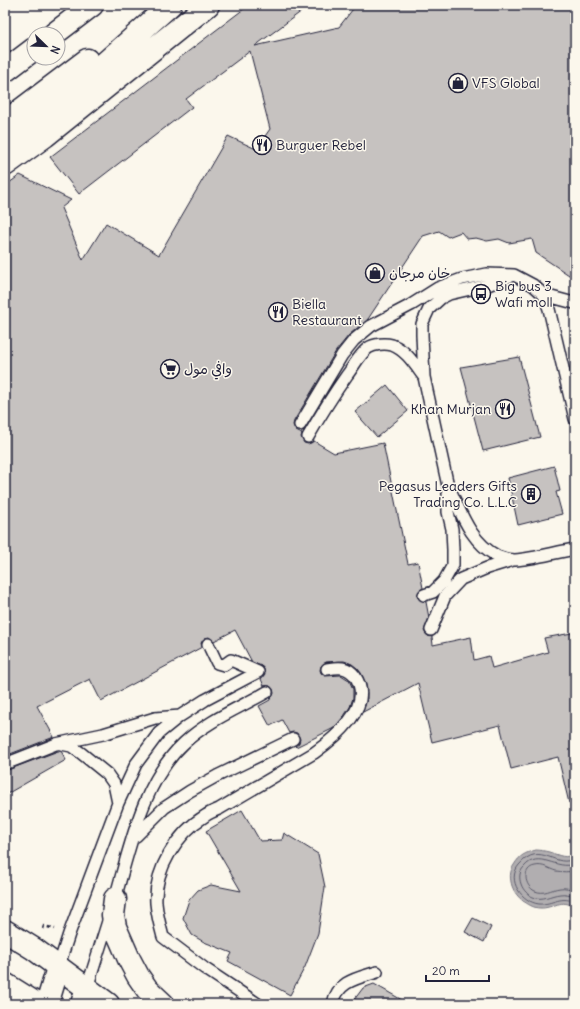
<svg xmlns="http://www.w3.org/2000/svg" width="580" height="1009" font-family="Delius,'Playpen Sans Arabic',sans-serif">
  <style>
    .water { fill: #b1aeb0; stroke: #787681 }
    .lines { fill: none; stroke-linecap: round; stroke-linejoin: round }
    .shore { stroke: #5b5a6a; stroke-width: 1 }
    .building { fill: #c6c2c0; stroke: #22223b }
    .service-casing { stroke: #22223b; stroke-width: 14 }
    .minor-casing { stroke: #22223b; stroke-width: 25 }
    .tertiary-casing { stroke: #22223b; stroke-width: 25 }
    .motorway-casing { stroke: #22223b; stroke-width: 25 }
    .path { stroke: #22223b; stroke-width: 2.5; stroke-dasharray: 4 3; stroke-linecap: butt }
    .service { stroke: #fbf7ec; stroke-width: 11 }
    .minor { stroke: #fbf7ec; stroke-width: 22 }
    .tertiary { stroke: #fbf7ec; stroke-width: 22 }
    .motorway { stroke: #fbf7ec; stroke-width: 22 }
    .labels { text-anchor: middle; stroke-width: 3; stroke-linejoin: round; paint-order: stroke }
    .poi-label { font-size: 14px; fill: #22223b; stroke: #fbf7ec; text-anchor: start }
  </style>
  <rect width="100%" height="100%" fill="#fbf7ec"/>
  <filter id="ink" filterUnits="userSpaceOnUse"><feTurbulence type="fractalNoise" baseFrequency=".025" numOctaves="2"/><feDisplacementMap in="SourceGraphic" scale="8" xChannelSelector="R" yChannelSelector="G"/><feConvolveMatrix kernelMatrix="1 2 1 2 8 2 1 2 1" color-interpolation-filters="sRGB"/></filter>
  <g filter="url(#ink)">
    <path class="water" d="M 536,850 C 540,850 545,851 549,852 C 559,855 566,860 575,853 L 575,908 C 562,897 553,909 540,908 C 533,908 528,904 523,901 C 518,897 514,892 512,886 C 510,879 509,872 514,865 C 520,855 525,853 536,850 Z"/>
    <g class="lines">
      <path class="shore" d="M 575,858 C 556,871 541,839 519,865 C 506,880 522,902 539,904 C 552,905 563,894 575,903
        M 575,864 C 556,871 539,849 524,867 C 519,872 519,878 521,884 C 523,890 528,895 533,897 C 543,901 550,895 560,894 C 565,893 571,895 575,896
        M 575,871 C 569,872 562,872 556,871 C 549,869 543,864 535,866 C 522,868 524,886 535,891 C 544,895 551,889 560,888 C 565,887 570,889 575,890"/>
    </g>
    <path class="building" d="M 249,5 L 310,5 L 255,46 L 339,27 L 356,5 L 575,5 L 575,279 L 536,253 L 532,239 L 509,243 L 499,239 L 487,241 L 476,238 L 467,239 L 461,232 L 448,237 L 439,231 L 423,236 L 368,319 L 349,335 L 336,351 L 294,421 L 293,425 L 296,431 L 302,434 L 301,437 L 304,443 L 308,444 L 314,441 L 334,453 L 383,443 L 408,564 L 418,562 L 423,588 L 419,591 L 417,597 L 420,600 L 426,602 L 429,618 L 424,631 L 428,636 L 432,637 L 433,645 L 471,637 L 474,660 L 489,656 L 492,668 L 548,652 L 544,638 L 572,633 L 575,647 L 575,802 L 569,803 L 558,757 L 511,769 L 500,725 L 432,742 L 418,683 L 363,712 L 367,699 L 366,685 L 361,673 L 357,668 L 352,664 L 344,661 L 326,662 L 321,666 L 320,670 L 321,673 L 325,676 L 341,675 L 349,680 L 353,689 L 353,698 L 350,707 L 344,716 L 334,728 L 296,747 L 295,746 L 299,743 L 300,739 L 297,733 L 293,732 L 289,733 L 282,720 L 270,726 L 259,706 L 270,700 L 270,699 L 273,696 L 274,693 L 273,689 L 270,686 L 264,686 L 261,679 L 265,674 L 264,669 L 261,666 L 252,662 L 235,630 L 214,641 L 209,637 L 205,638 L 201,643 L 202,647 L 101,701 L 90,679 L 37,706 L 54,737 L 5,756 L 5,186 L 20,175 L 71,200 L 61,208 L 83,260 L 106,223 L 159,255 L 228,136 L 256,149 L 270,129 L 250,51 L 186,99 L 192,107 L 79,194 L 50,157 Z
      M 519,357 L 540,437 L 483,451 L 461,367 Z
      M 387,385 L 408,411 L 377,437 L 355,412 Z
      M 554,466 L 560,491 L 556,492 L 562,514 L 518,525 L 508,478 Z
      M 58,751 L 61,751 L 66,760 L 5,795 L 5,771 Z
      M 242,810 L 260,841 L 282,840 L 284,833 L 318,854 L 325,887 L 318,933 L 305,967 L 290,995 L 228,961 L 232,953 L 204,942 L 192,935 L 183,918 L 189,900 L 198,890 L 211,885 L 241,891 L 206,831 Z
      M 473,918 L 491,927 L 484,942 L 465,932 Z
      M 374,984 L 409,1004 L 351,1004 L 363,988 Z"/>
    <g class="lines">
      <defs>
        <path id="service" d="M 544,295 L 574,303
          M 300,425 L 342,355 L 354,340 L 371,326 L 411,305 L 438,288 L 462,279 L 487,274 L 514,275 L 533,285 L 544,295 L 549,309 L 575,419
          M 308,437 C 320,416 333,395 347,375 C 354,366 359,355 368,348 C 374,344 385,343 392,345 C 406,350 415,365 424,377
          M 450,490 C 462,515 471,542 497,556 C 502,558 510,560 515,560 C 534,559 556,552 575,549
          M 424,595 L 433,592 L 444,581 L 453,565 L 453,550 L 452,529 L 448,512 L 448,486 L 424,377 L 422,335 L 422,324 L 429,309 L 441,298 L 449,294 L 488,285 L 511,276
          M 431,630 L 445,596 L 461,579 L 487,568 L 513,560
          M 208,644 L 217,663 L 224,665 L 231,660 L 258,672
          M 61,744 L 71,746 L 81,753 L 107,774 L 114,784 L 118,803
          M 5,764 L 56,744 L 103,734 L 155,718 L 180,716
          M 136,836 L 164,808 L 190,791 L 217,776 L 293,739
          M 114,902 C 130,848 142,782 184,743 C 207,721 239,708 267,692
          M 58,968 L 69,934 L 118,803 L 136,764 L 159,733 L 180,716 L 205,700 L 258,672
          M 87,988 L 109,918
          M 258,1004 L 204,968 L 163,937 C 160,926 157,914 156,903 C 154,870 177,833 205,816 C 209,813 214,811 219,809 L 314,753 C 335,738 375,706 355,676 C 347,666 339,667 327,669
          M 333,1004 C 337,981 358,978 377,972"/>
        <path id="minor" d="M 47,1004 L 58,968
          M 82,1004 L 87,988"/>
        <path id="tertiary" d="M 115,899 L 113,915 L 115,927 L 129,959 L 138,976 L 147,989 L 163,1004
          M 5,931 L 34,949 L 108,1004
          M 5,984 L 37,1004"/>
        <path id="motorway" d="M 54,34 L 92,5
          M 5,71 L 34,49
          M 5,122 L 87,60
          M 5,144 L 88,78 L 170,5
          M 5,165 L 45,136 L 208,5"/>
      </defs>
      <use href="#service" class="service-casing"/>
      <use href="#minor" class="minor-casing"/>
      <use href="#tertiary" class="tertiary-casing"/>
      <use href="#motorway" class="motorway-casing"/>
      <path class="path" d="M 43,929 L 44,926 L 55,929"/>
      <use href="#service" class="service"/>
      <use href="#minor" class="minor"/>
      <use href="#tertiary" class="tertiary"/>
      <use href="#motorway" class="motorway"/>
    </g>
  </g>
  <defs>
    <symbol id="shop-ring" viewBox="-11 -11 22 22"><circle r="9.5" fill="#fbf7ec" stroke="#22223b" stroke-width="1.5"/><path d="M-5-2.5h2.3a2.7 3.5 0 0 1 5.4 0H5L5.5 6h-11ZM-1.5-2.5h3a1.5 2.3 0 0 0-3 0Z" fill="#22223b"/></symbol>
    <symbol id="restaurant-ring" viewBox="-11 -11 22 22"><circle r="9.5" fill="#fbf7ec" stroke="#22223b" stroke-width="1.5"/><path d="M-5-6h1v4h1v-4h1v4h1v-4h1v5L-1.5 .5V6h-2V.5L-5-1ZM5-6V6H3V1.5H1.5Q1.5-4 5-6Z" fill="#22223b"/></symbol>
    <symbol id="bus-ring" viewBox="-11 -11 22 22"><circle r="9.5" fill="#fbf7ec" stroke="#22223b" stroke-width="1.5"/><path d="M-5-6H5V4H4V6H2V4H-2V6H-4V4H-5ZM-3.5-4V0h7V-4ZM-3.5 1.2v1.5H-2V1.2ZM2 1.2v1.5H3.5V1.2Z" fill="#22223b"/></symbol>
    <symbol id="supermarket-ring" viewBox="-11 -11 22 22"><circle r="9.5" fill="#fbf7ec" stroke="#22223b" stroke-width="1.5"/><path d="M-6-5.5h2.5l.6 2H6L4.5 2H-2.5L-4.4-4H-6ZM-1.5 3.2a1.3 1.3 0 1 0 .1 0ZM3 3.2a1.3 1.3 0 1 0 .1 0Z" fill="#22223b"/></symbol>
    <symbol id="building-ring" viewBox="-11 -11 22 22"><circle r="9.5" fill="#fbf7ec" stroke="#22223b" stroke-width="1.5"/><path d="M-4-6H4V6H1V3H-1V6H-4ZM-2.5-4.3h1.7v1.8h-1.7ZM.8-4.3h1.7v1.8H.8ZM-2.5-1h1.7V.8h-1.7ZM.8-1h1.7V.8H.8Z" fill="#22223b"/></symbol>
  </defs>
  <g fill-rule="evenodd">
    <use href="#shop-ring" x="447" y="72" width="22" height="22"/>
    <use href="#restaurant-ring" x="251" y="134" width="22" height="22"/>
    <use href="#shop-ring" x="364" y="262" width="22" height="22"/>
    <use href="#bus-ring" x="470" y="283" width="22" height="22"/>
    <use href="#restaurant-ring" x="267" y="301" width="22" height="22"/>
    <use href="#supermarket-ring" x="159" y="358" width="22" height="22"/>
    <use href="#restaurant-ring" x="494" y="398" width="22" height="22"/>
    <use href="#building-ring" x="520" y="483" width="22" height="22"/>
  </g>
  <g class="labels">
    <g class="poi-label">
      <text x="472" y="88">VFS Global</text>
      <text x="276" y="150">Burguer Rebel</text>
      <text x="389" y="278">خان مرجان</text>
      <text x="495" y="291">Big bus 3<tspan x="495" dy="16">Wafi moll</tspan></text>
      <text x="292" y="309">Biella<tspan x="292" dy="16">Restaurant</tspan></text>
      <text x="184" y="374">وافي مول</text>
      <text x="491" y="414" text-anchor="end">Khan Murjan</text>
      <text x="517" y="491" text-anchor="end">Pegasus Leaders Gifts<tspan x="517" dy="16">Trading Co. L.L.C</tspan></text>
    </g>
  </g>
  <rect width="580" height="1009" fill="none" stroke="#fbf7ec" stroke-width="20"/>
  <rect x="10" y="10" width="560" height="989" fill="none" stroke="#22223b" stroke-width="1.5" filter="url(#ink)"/>
  <g transform="translate(46 46) rotate(113)"><circle r="19" fill="#fbf7ec" stroke="#a4a2a5"/>
  <path d="M0-3L7 15L0 10L-7 15Z" fill="#22223b"/>
  <text y="-6" font-size="11" font-weight="bold" text-anchor="middle" fill="#22223b">N</text>
  </g>
  <path d="M426 975v6h63v-6" fill="none" stroke="#22223b" stroke-width="2"/>
  <text x="432" y="975" font-size="12" fill="#22223b" stroke="#fbf7ec" stroke-width="3" paint-order="stroke">20 m</text>
</svg>
